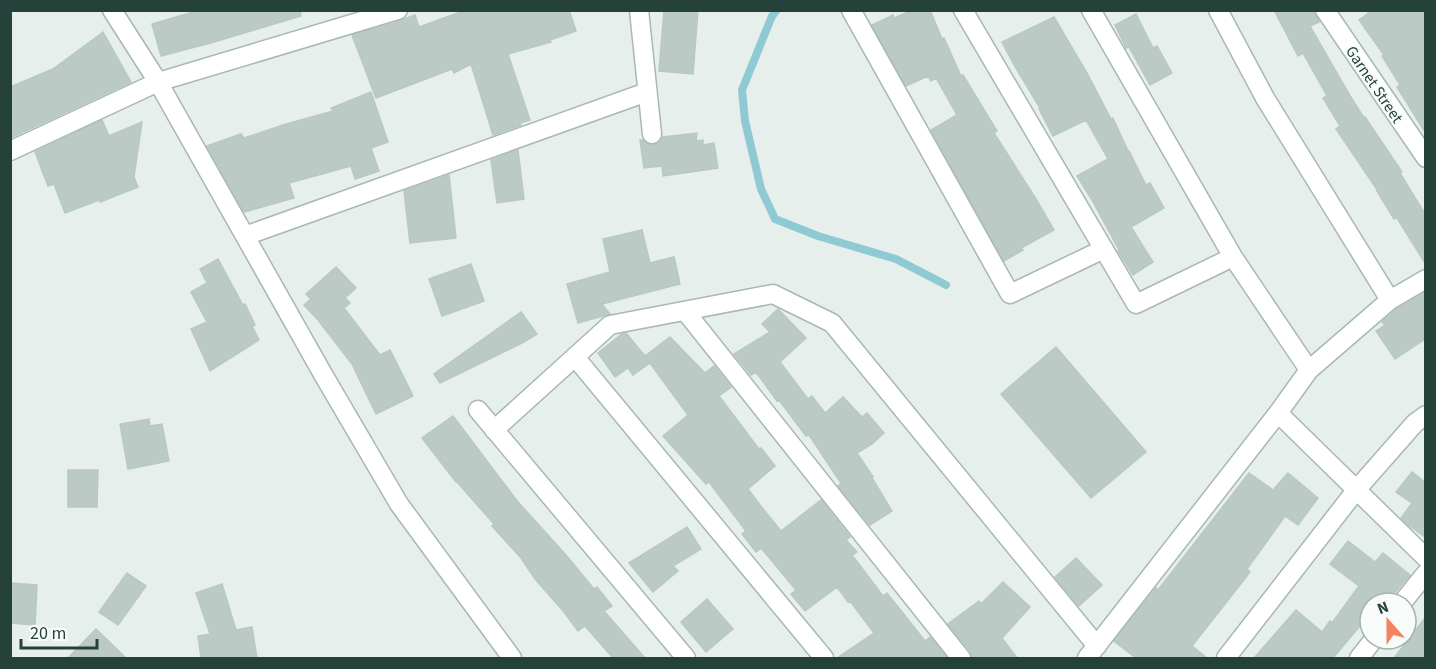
<svg xmlns="http://www.w3.org/2000/svg" width="1436" height="669" font-family="'Source Sans 3',sans-serif">
  <style>
    .lines { fill: none; stroke-linecap: round; stroke-linejoin: round }
    .stream { stroke: #8ec9d4; stroke-width: 8 }
    .building { fill: #bbcac4; stroke: #b8c9c2; stroke-width: 1.5 }
    .minor-casing { stroke: #a8b8b2; stroke-width: 21 }
    .minor { stroke: #fff; stroke-width: 18 }
    .labels { text-anchor: middle; stroke-width: 4.5; stroke-linejoin: round; paint-order: stroke }
    .street-label { font-size: 16px; fill: #24423a; stroke: #f7fbf9 }
  </style>
  <rect width="100%" height="100%" fill="#e6efeb"/>
  <g class="lines">
    <path class="stream" d="M 777,10 L 772,16 L 742,90 L 745,121 L 761,189 L 775,219 L 818,236 L 896,259 L 946,285"/>
  </g>
  <path class="building" d="M 200,10 L 300,10 L 301,16 L 214,42 L 161,56 L 152,24 Z
    M 466,10 L 569,10 L 576,31 L 550,40 L 551,42 L 508,54 L 530,120 L 520,123 L 521,125 L 493,135 L 471,64 L 454,73 L 452,69 L 376,98 L 352,35 L 394,23 L 415,15 L 419,27 Z
    M 664,10 L 698,10 L 693,74 L 659,71 Z
    M 913,10 L 930,10 L 942,39 L 944,38 L 961,76 L 963,75 L 997,131 L 994,133 L 1036,199 L 1054,230 L 1021,248 L 1023,250 L 1004,261 L 931,130 L 957,115 L 936,78 L 931,81 L 928,76 L 906,86 L 872,25 L 893,15 L 894,18 Z
    M 1274,10 L 1314,10 L 1319,22 L 1310,26 L 1352,99 L 1364,118 L 1365,117 L 1402,172 L 1400,173 L 1425,214 L 1425,263 L 1397,218 L 1394,219 L 1377,191 L 1378,191 L 1336,129 L 1340,126 L 1323,98 L 1327,96 L 1303,53 L 1298,56 Z
    M 1373,10 L 1425,10 L 1425,132 L 1397,87 L 1400,85 L 1382,56 L 1384,55 L 1359,20 Z
    M 1136,14 L 1153,48 L 1157,46 L 1172,73 L 1150,85 L 1129,47 L 1126,48 L 1115,25 Z
    M 1054,17 L 1087,73 L 1111,119 L 1113,118 L 1128,151 L 1129,151 L 1146,185 L 1150,183 L 1164,208 L 1131,227 L 1153,262 L 1133,275 L 1118,251 L 1119,250 L 1092,200 L 1077,176 L 1108,159 L 1086,120 L 1053,136 L 1039,109 L 1040,108 L 1014,65 L 1002,42 Z
    M 103,32 L 131,82 L 10,138 L 10,87 L 53,69 Z
    M 371,92 L 388,142 L 371,148 L 379,171 L 355,179 L 351,166 L 289,183 L 294,198 L 244,212 L 207,146 L 241,134 L 244,138 L 283,125 L 333,111 L 331,108 Z
    M 102,120 L 109,136 L 142,122 L 134,177 L 138,187 L 100,202 L 99,200 L 65,213 L 54,184 L 48,186 L 35,152 Z
    M 697,133 L 696,141 L 703,140 L 703,145 L 714,143 L 718,168 L 663,176 L 662,166 L 644,168 L 640,140 L 643,140 L 648,144 L 654,145 L 659,143 L 663,137 Z
    M 518,150 L 524,199 L 497,203 L 491,160 Z
    M 449,175 L 456,238 L 410,243 L 404,191 Z
    M 642,230 L 650,263 L 674,257 L 680,284 L 602,304 L 610,314 L 578,323 L 567,284 L 610,272 L 603,239 Z
    M 218,259 L 243,305 L 245,304 L 255,325 L 252,326 L 259,340 L 210,371 L 191,329 L 207,322 L 191,292 L 207,283 L 200,269 Z
    M 471,264 L 484,301 L 442,316 L 429,279 Z
    M 336,267 L 356,288 L 345,298 L 350,303 L 344,308 L 380,355 L 390,350 L 413,396 L 376,414 L 352,364 L 318,320 L 304,305 L 311,299 L 306,294 Z
    M 1425,292 L 1425,339 L 1395,359 L 1376,331 L 1385,325 L 1382,322 L 1397,309 Z
    M 778,309 L 806,338 L 780,362 L 808,399 L 812,396 L 825,413 L 843,397 L 862,417 L 867,413 L 884,433 L 872,444 L 857,453 L 873,477 L 872,478 L 892,511 L 870,525 L 838,486 L 841,483 L 809,435 L 806,436 L 779,400 L 777,401 L 756,372 L 751,375 L 734,354 L 770,332 L 762,324 Z
    M 521,312 L 537,334 L 524,342 L 440,383 L 434,374 Z
    M 626,333 L 645,356 L 670,337 L 705,373 L 714,366 L 731,387 L 719,396 L 759,449 L 761,448 L 775,466 L 748,489 L 760,505 L 781,531 L 821,500 L 850,537 L 846,540 L 857,552 L 852,555 L 883,596 L 887,593 L 925,641 L 930,637 L 947,658 L 837,658 L 874,633 L 850,601 L 848,602 L 837,587 L 805,611 L 791,594 L 796,590 L 761,548 L 756,552 L 742,534 L 746,531 L 709,482 L 706,484 L 663,436 L 688,415 L 650,363 L 633,375 L 628,368 L 615,377 L 598,353 L 622,334 Z
    M 1056,347 L 1146,452 L 1091,498 L 1001,394 Z
    M 453,416 L 518,502 L 566,555 L 594,589 L 597,587 L 612,606 L 604,611 L 645,658 L 613,658 L 585,626 L 578,631 L 564,612 L 535,579 L 521,558 L 492,526 L 494,524 L 457,482 L 456,482 L 422,438 Z
    M 149,419 L 150,426 L 162,424 L 169,461 L 128,469 L 120,424 Z
    M 68,470 L 98,470 L 97,507 L 68,507 Z
    M 1412,472 L 1425,482 L 1425,537 L 1407,524 L 1401,518 L 1412,503 L 1396,492 Z
    M 1249,473 L 1273,490 L 1288,473 L 1318,498 L 1298,525 L 1285,516 L 1247,569 L 1250,572 L 1192,646 L 1207,658 L 1136,658 L 1114,641 L 1156,588 L 1158,590 Z
    M 687,527 L 701,549 L 673,566 L 678,571 L 653,592 L 629,563 Z
    M 1348,541 L 1375,562 L 1383,553 L 1410,575 L 1386,603 L 1370,603 L 1370,614 L 1333,658 L 1254,658 L 1296,610 L 1322,632 L 1330,621 L 1332,623 L 1359,586 L 1330,564 Z
    M 1076,558 L 1102,585 L 1079,606 L 1055,577 Z
    M 127,573 L 146,586 L 118,625 L 99,612 Z
    M 1003,582 L 1030,607 L 1002,638 L 1017,658 L 972,658 L 970,651 L 948,624 L 979,601 L 981,604 Z
    M 10,583 L 37,585 L 35,625 L 10,623 Z
    M 222,584 L 236,630 L 252,627 L 257,658 L 201,658 L 198,636 L 210,634 L 196,593 Z
    M 707,599 L 733,629 L 706,652 L 681,622 Z
    M 1425,618 L 1425,658 L 1394,658 Z
    M 96,629 L 126,658 L 68,658 Z"/>
  <g class="lines">
    <defs>
      <path id="minor" d="M 112,10 L 158,82 L 324,376 L 399,504 L 512,658
        M 639,10 L 652,134
        M 851,10 L 1010,294 L 1104,249
        M 963,10 L 1136,304 L 1233,257
        M 1091,10 L 1233,257 L 1309,370
        M 1218,10 L 1265,98 L 1390,300
        M 1325,10 L 1426,158
        M 10,151 L 158,82 L 398,10
        M 245,236 L 647,92
        M 685,311 L 961,658
        M 575,357 L 824,658
        M 478,410 L 686,658
        M 1278,413 L 1426,558
        M 494,430 L 610,325 L 773,294 L 832,323 L 1097,646
        M 1402,603 L 1426,573
        M 1087,658 L 1278,413 L 1309,370 L 1390,300 L 1426,279
        M 1226,658 L 1357,489 L 1415,423 L 1426,415
        M 1359,658 L 1374,639"/>
    </defs>
    <use href="#minor" class="minor-casing"/>
    <use href="#minor" class="minor"/>
  </g>
  <g class="labels">
    <g class="street-label">
      <text transform="translate(1375 84) rotate(56)" y="6">Garnet Street</text>
    </g>
  </g>
  <rect width="1436" height="669" fill="none" stroke="#24423a" stroke-width="24"/>
  <g transform="translate(1388 621) rotate(339)"><circle r="28" fill="#f7fbf9" stroke="#a3b1ad" stroke-width="1.5"/>
  <path d="M0-4.5L10 22L0 15L-10 22Z" fill="#f4845f"/>
  <text y="-9" font-size="16" font-weight="bold" text-anchor="middle" fill="#24423a">N</text>
  </g>
  <path d="M21 639v9h76v-9" fill="none" stroke="#24423a" stroke-width="3"/>
  <text x="30" y="639" font-size="18" fill="#24423a" stroke="#f7fbf9" stroke-width="4.5" paint-order="stroke">20 m</text>
</svg>
